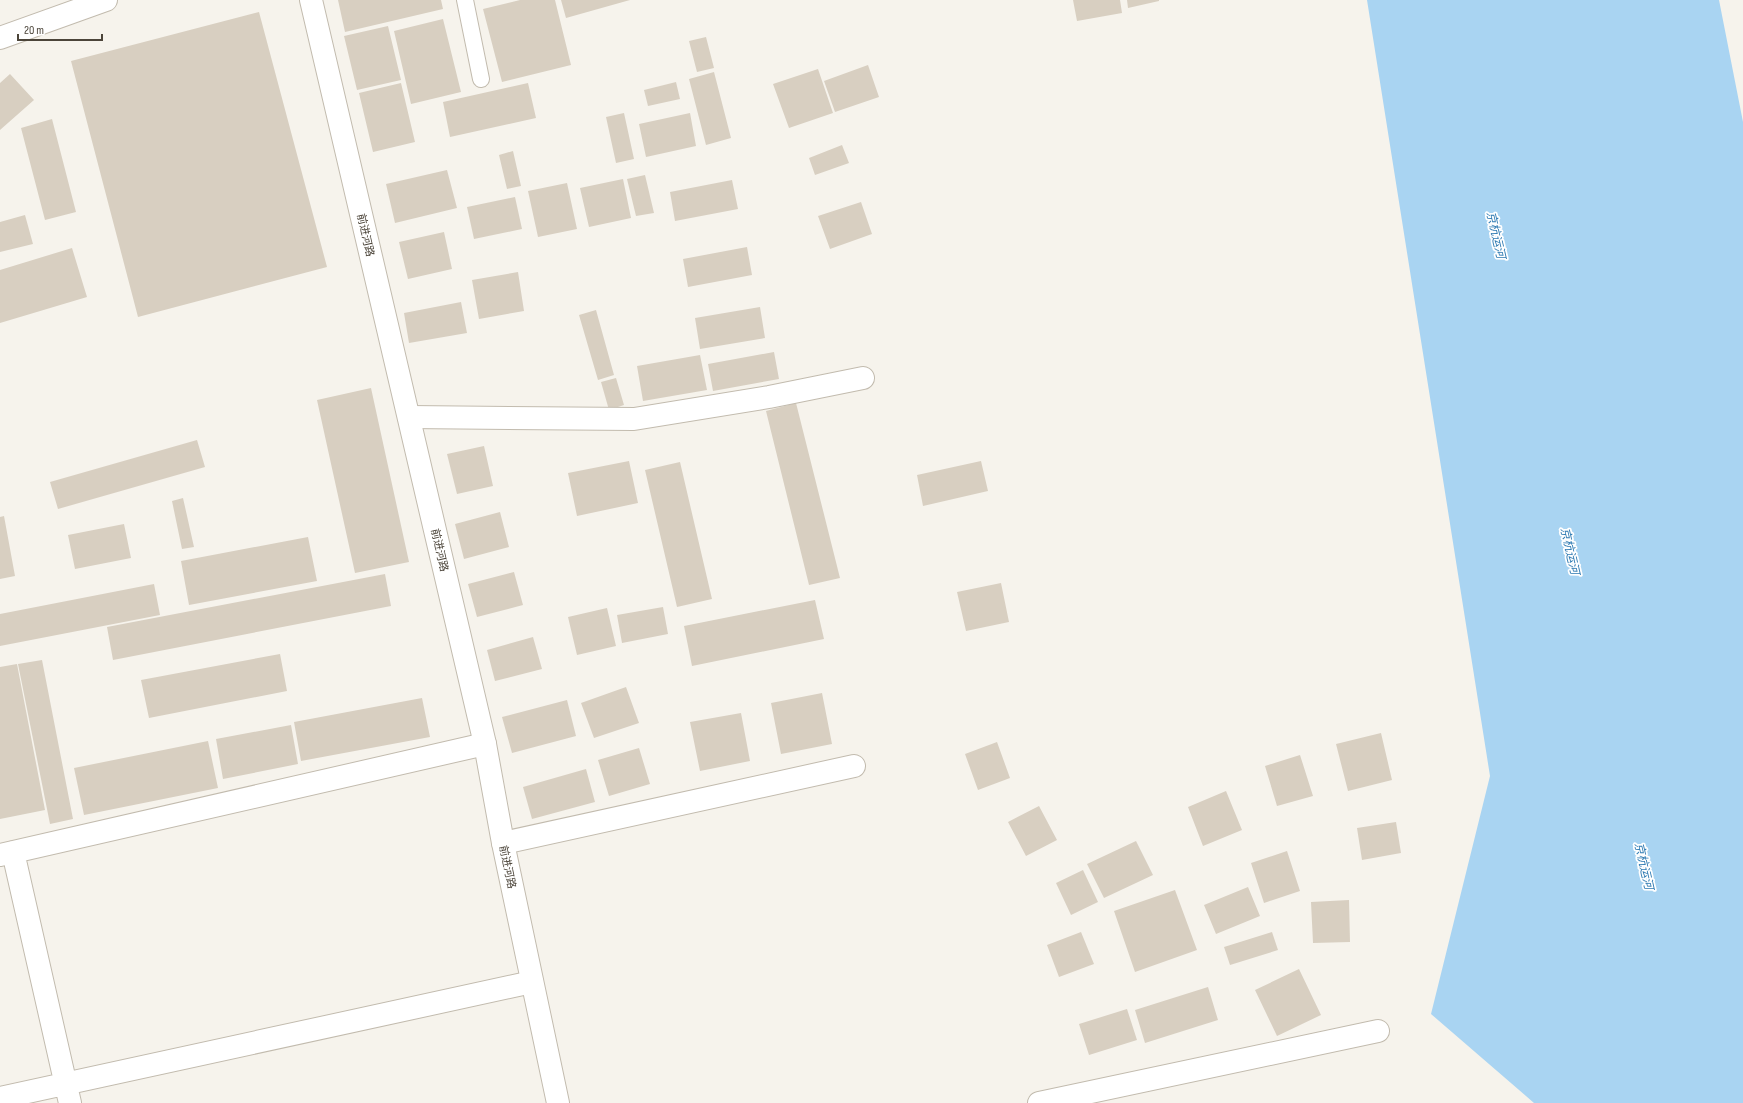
<svg xmlns="http://www.w3.org/2000/svg" width="1743" height="1103" font-family="'Sofia Sans Condensed','Noto Sans SC',sans-serif">
  <style>
    .water { fill: #a9d4f2 }
    .building { fill: #d8cfc1 }
    .lines { fill: none; stroke-linecap: round; stroke-linejoin: round }
    .service-casing { stroke: #c2bbae; stroke-width: 18 }
    .minor-casing { stroke: #c2bbae; stroke-width: 24 }
    .tertiary-casing { stroke: #c2bbae; stroke-width: 24 }
    .service { stroke: #fff; stroke-width: 16 }
    .minor { stroke: #fff; stroke-width: 22 }
    .tertiary { stroke: #fff; stroke-width: 22 }
    .labels { text-anchor: middle; stroke-width: 3.5; stroke-linejoin: round; paint-order: stroke }
    .street-label { font-size: 11px; fill: #4b4439; stroke: #fff }
    .water-label { font-size: 12px; font-style: italic; fill: #2e7ab2; stroke: #fff }
  </style>
  <rect width="100%" height="100%" fill="#f6f3ec"/>
  <path class="water" d="M 1367,0 L 1719,0 L 1743,122 L 1743,1103 L 1534,1103 L 1431,1014 L 1490,776 Z"/>
  <path class="building" d="M 338,0 L 441,0 L 443,9 L 345,32 Z
    M 520,0 L 555,0 L 571,65 L 502,82 L 483,9 Z
    M 561,0 L 630,0 L 566,18 Z
    M 1073,0 L 1120,0 L 1122,13 L 1077,21 Z
    M 1127,0 L 1159,0 L 1159,1 L 1128,8 Z
    M 259,12 L 327,267 L 138,317 L 71,61 Z
    M 443,19 L 461,92 L 411,104 L 394,31 Z
    M 388,26 L 401,80 L 357,90 L 344,36 Z
    M 706,37 L 714,68 L 697,72 L 689,41 Z
    M 868,65 L 879,97 L 835,112 L 824,81 Z
    M 818,69 L 833,113 L 789,128 L 773,84 Z
    M 714,72 L 731,138 L 706,145 L 689,79 Z
    M 10,74 L 34,100 L 0,130 L 0,83 Z
    M 676,82 L 680,99 L 648,106 L 644,90 Z
    M 401,83 L 415,142 L 373,152 L 359,93 Z
    M 528,83 L 536,118 L 450,137 L 443,102 Z
    M 624,113 L 634,159 L 616,163 L 606,117 Z
    M 690,113 L 696,146 L 646,157 L 639,124 Z
    M 52,119 L 76,212 L 45,220 L 21,128 Z
    M 842,145 L 849,163 L 815,175 L 809,158 Z
    M 513,151 L 521,186 L 507,189 L 499,155 Z
    M 447,170 L 457,208 L 395,223 L 386,184 Z
    M 645,175 L 654,213 L 636,216 L 627,179 Z
    M 623,179 L 631,218 L 589,227 L 580,188 Z
    M 732,180 L 738,209 L 675,221 L 670,192 Z
    M 567,183 L 577,229 L 538,237 L 528,191 Z
    M 515,197 L 522,229 L 474,239 L 467,207 Z
    M 861,202 L 872,234 L 830,249 L 818,216 Z
    M 25,215 L 33,244 L 0,252 L 0,222 Z
    M 444,232 L 452,269 L 408,279 L 399,242 Z
    M 747,247 L 752,275 L 688,287 L 683,259 Z
    M 72,248 L 87,297 L 0,323 L 0,270 Z
    M 518,272 L 524,311 L 479,319 L 472,280 Z
    M 461,302 L 467,333 L 409,343 L 404,313 Z
    M 760,307 L 765,338 L 700,349 L 695,318 Z
    M 596,310 L 614,375 L 598,380 L 579,315 Z
    M 774,352 L 779,379 L 713,391 L 708,364 Z
    M 700,355 L 707,390 L 643,401 L 637,366 Z
    M 616,378 L 624,405 L 609,410 L 601,382 Z
    M 371,388 L 409,562 L 355,573 L 317,400 Z
    M 796,403 L 840,578 L 809,585 L 766,411 Z
    M 197,440 L 205,467 L 58,509 L 50,482 Z
    M 484,446 L 493,486 L 457,494 L 447,454 Z
    M 629,461 L 638,503 L 577,516 L 568,473 Z
    M 981,461 L 988,491 L 923,506 L 917,475 Z
    M 680,462 L 712,599 L 677,607 L 645,470 Z
    M 183,498 L 194,547 L 182,549 L 172,501 Z
    M 500,512 L 509,547 L 464,559 L 455,524 Z
    M 4,516 L 15,576 L 0,579 L 0,517 Z
    M 124,524 L 131,558 L 75,569 L 68,535 Z
    M 308,537 L 317,581 L 189,605 L 181,561 Z
    M 514,572 L 523,605 L 477,617 L 468,584 Z
    M 385,574 L 391,606 L 113,660 L 107,627 Z
    M 1001,583 L 1009,622 L 966,631 L 957,592 Z
    M 154,584 L 160,615 L 0,646 L 0,614 Z
    M 815,600 L 824,639 L 692,666 L 684,626 Z
    M 663,607 L 668,634 L 622,643 L 617,615 Z
    M 607,608 L 616,646 L 577,655 L 568,617 Z
    M 533,637 L 542,669 L 495,681 L 487,650 Z
    M 280,654 L 287,691 L 149,718 L 141,680 Z
    M 42,660 L 73,819 L 50,824 L 18,664 Z
    M 17,664 L 45,810 L 0,819 L 0,667 Z
    M 626,687 L 639,723 L 594,738 L 581,703 Z
    M 822,693 L 832,744 L 781,754 L 771,703 Z
    M 422,698 L 430,737 L 301,761 L 294,722 Z
    M 567,700 L 576,736 L 512,753 L 502,717 Z
    M 741,713 L 750,761 L 700,771 L 690,722 Z
    M 291,725 L 298,764 L 223,779 L 216,739 Z
    M 1381,733 L 1392,780 L 1348,791 L 1336,744 Z
    M 208,741 L 218,788 L 84,815 L 74,768 Z
    M 997,742 L 1010,778 L 978,790 L 965,754 Z
    M 639,748 L 650,784 L 609,796 L 598,760 Z
    M 1300,755 L 1313,796 L 1277,806 L 1265,766 Z
    M 586,769 L 595,802 L 532,819 L 523,787 Z
    M 1226,791 L 1242,830 L 1203,846 L 1188,807 Z
    M 1039,806 L 1057,840 L 1026,856 L 1008,822 Z
    M 1396,822 L 1401,853 L 1362,860 L 1357,828 Z
    M 1136,841 L 1153,875 L 1104,898 L 1087,864 Z
    M 1287,851 L 1300,891 L 1264,903 L 1251,863 Z
    M 1083,870 L 1098,902 L 1071,915 L 1056,883 Z
    M 1248,887 L 1260,916 L 1216,934 L 1204,905 Z
    M 1175,890 L 1197,950 L 1135,972 L 1114,911 Z
    M 1349,900 L 1350,942 L 1313,943 L 1311,902 Z
    M 1081,932 L 1094,964 L 1059,977 L 1047,945 Z
    M 1272,932 L 1278,950 L 1230,965 L 1224,947 Z
    M 1299,969 L 1321,1015 L 1277,1036 L 1255,990 Z
    M 1208,987 L 1218,1020 L 1145,1043 L 1135,1010 Z
    M 1127,1009 L 1137,1040 L 1089,1055 L 1079,1024 Z"/>
  <g class="lines">
    <defs>
      <path id="service" d="M 465,0 L 481,79"/>
      <path id="minor" d="M 409,417 L 634,419 L 769,397 L 863,378
        M 503,843 L 854,766
        M 13,852 L 70,1103
        M 0,855 L 485,744
        M 0,1098 L 532,982
        M 1039,1103 L 1378,1031"/>
      <path id="tertiary" d="M 311,0 L 485,744 L 503,843 L 558,1103
        M 0,38 L 106,0"/>
    </defs>
    <use href="#service" class="service-casing"/>
    <use href="#minor" class="minor-casing"/>
    <use href="#tertiary" class="tertiary-casing"/>
    <use href="#service" class="service"/>
    <use href="#minor" class="minor"/>
    <use href="#tertiary" class="tertiary"/>
  </g>
  <g class="labels">
    <g class="street-label">
      <text transform="translate(366 235) rotate(77)" y="4">前进河路</text>
      <text transform="translate(440 550) rotate(77)" y="4">前进河路</text>
      <text transform="translate(508 867) rotate(78)" y="4">前进河路</text>
    </g>
    <g class="water-label">
      <text transform="translate(1496 235) rotate(77)" y="4">京杭运河</text>
      <text transform="translate(1570 551) rotate(77)" y="4">京杭运河</text>
      <text transform="translate(1644 866) rotate(77)" y="4">京杭运河</text>
    </g>
  </g>
  <path d="M18 34v6h84v-6" fill="none" stroke="#4b4439" stroke-width="2"/>
  <text x="24" y="34" font-size="12" fill="#4b4439" stroke="#ffffff" stroke-width="3" paint-order="stroke">20 m</text>
</svg>
